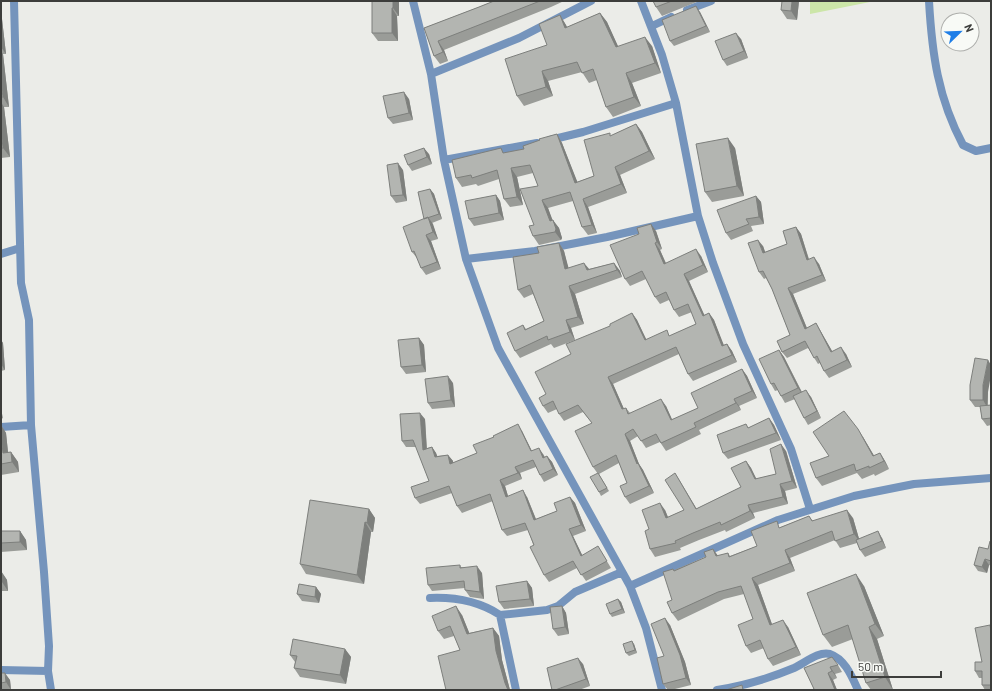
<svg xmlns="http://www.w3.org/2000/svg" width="992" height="691" font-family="Barlow,sans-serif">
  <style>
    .green { fill: #cce6a8 }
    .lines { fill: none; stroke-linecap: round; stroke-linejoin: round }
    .minor { stroke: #7594bc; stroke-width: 8 }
    .wall { fill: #9a9c98 }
    .shaded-wall { fill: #7d7f7c }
    .building { fill: #b3b5b1; stroke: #7d7f7c }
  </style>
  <rect width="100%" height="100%" fill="#ebece8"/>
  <path class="green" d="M 810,1 L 875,1 L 810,14 Z"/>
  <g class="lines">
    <path class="minor" d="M 14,1 L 21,283 L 29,320 L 31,425 L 44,572 L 49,646 L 48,671 L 51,690
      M 413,1 L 431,74 L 444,160 L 466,259 L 498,348 L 630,586 L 646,628 L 662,690
      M 641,1 L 662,55 L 676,103 L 698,216 L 713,263 L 743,344 L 791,449 L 810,509
      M 929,1 C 932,54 938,98 963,145 L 976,151 L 991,148
      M 687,10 L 711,1
      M 652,26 L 671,17
      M 431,74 L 519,38 L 591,1
      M 550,140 L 583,132 L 676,103
      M 444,160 L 537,143
      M 1,254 L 20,248
      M 466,259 L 535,251 L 607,237 L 698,216
      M 1,427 L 31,425
      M 630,586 L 778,520 L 854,496 L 914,484 L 991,478
      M 430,598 C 454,597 480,602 500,615 L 516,690
      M 500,615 L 547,610 L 558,606 L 575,592 L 622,572
      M 1,670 L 48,671
      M 717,690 C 743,686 770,678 794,668 C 805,663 818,651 830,654 C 845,659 852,677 858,690"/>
  </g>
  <path class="wall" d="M 372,1 L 399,1 L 399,16 L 397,16 L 398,41 L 378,41 L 372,33 Z
    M 494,1 L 564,1 L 551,7 L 444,50 L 448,61 L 440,64 L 434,56 L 424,28 L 479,7 Z
    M 653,1 L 699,1 L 662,16 L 656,7 Z
    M 799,1 L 797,20 L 787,19 L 781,10 Z
    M 700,12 L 710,32 L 674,46 L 670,41 Z
    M 600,13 L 607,22 L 618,47 L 652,46 L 661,73 L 632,83 L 641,106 L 613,117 L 606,107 L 597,80 L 589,83 L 582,72 L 548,81 L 553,96 L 524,106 L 517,96 L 547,45 L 560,15 L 567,27 Z
    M 1,17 L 2,19 L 6,54 L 3,54 L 9,107 L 4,107 L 10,157 L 1,158 Z
    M 741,39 L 748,58 L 727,66 L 723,60 Z
    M 409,99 L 413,120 L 393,124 L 388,118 Z
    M 636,124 L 642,132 L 655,159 L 620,175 L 627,193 L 588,207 L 597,233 L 588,235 L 582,227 L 573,201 L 548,208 L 552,220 L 559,228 L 562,238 L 561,240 L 539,245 L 533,236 L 538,186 L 533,173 L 517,177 L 523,205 L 510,207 L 504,199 L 499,179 L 478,186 L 476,184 L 462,187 L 456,178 L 504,153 L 524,149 L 557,134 L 562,143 L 577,182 L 594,176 L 611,136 Z
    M 735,148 L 744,196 L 712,202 L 705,192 Z
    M 429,154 L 432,164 L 412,171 L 408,165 Z
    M 403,170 L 407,201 L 396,203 L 391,196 Z
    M 430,189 L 434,194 L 442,219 L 432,223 L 438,239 L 431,241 L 441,269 L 426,275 L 421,268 L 417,258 L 412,252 L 424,219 Z
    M 496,195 L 500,201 L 504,220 L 474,226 L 469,219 Z
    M 756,196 L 761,202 L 764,224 L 751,226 L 753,231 L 731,240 L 726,233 Z
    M 796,227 L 801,234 L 809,259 L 819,264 L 826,281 L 793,294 L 807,328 L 816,323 L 832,351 L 846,354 L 852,367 L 829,378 L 824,371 L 820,363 L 818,364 L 808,348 L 787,358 L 782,352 L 790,335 L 772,289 L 766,278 L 764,279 L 759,272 L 763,246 L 765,252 L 787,244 Z
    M 656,231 L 662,249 L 660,250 L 666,263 L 701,256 L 708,272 L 689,281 L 704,315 L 709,313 L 714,320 L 723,345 L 727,344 L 732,351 L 737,362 L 693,381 L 688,374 L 679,354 L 613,384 L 624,409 L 626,408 L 630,413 L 666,406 L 672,420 L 698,408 L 742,369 L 747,376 L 757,398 L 739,406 L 741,410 L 699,430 L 701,434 L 666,451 L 660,442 L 646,448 L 638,436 L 630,441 L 639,464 L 643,470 L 654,493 L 630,504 L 625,497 L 627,483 L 619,463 L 599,474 L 609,491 L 601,496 L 599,492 L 598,474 L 593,467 L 592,423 L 583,412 L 564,421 L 559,414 L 557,409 L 548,413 L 543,406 L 546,394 L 571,354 L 610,326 L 632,313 L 637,320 L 646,340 L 670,336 L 696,324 L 692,312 L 679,317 L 674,310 L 669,300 L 660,304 L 655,297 L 646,279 L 630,286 L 625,279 Z
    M 559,243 L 564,251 L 568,268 L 589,269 L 614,263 L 620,271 L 622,277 L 575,294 L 584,324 L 571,328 L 575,340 L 554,348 L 551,344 L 520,358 L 515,351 L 523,325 L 526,329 L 544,321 L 533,294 L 524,298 L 518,290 L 539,253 Z
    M 419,338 L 424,345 L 426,372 L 406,374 L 401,367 Z
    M 1,340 L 3,343 L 5,370 L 1,371 Z
    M 779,350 L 784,357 L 802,392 L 811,397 L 821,418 L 808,425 L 804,418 L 795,399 L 785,403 L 781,396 L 778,390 L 775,391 L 771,384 Z
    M 453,383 L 455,407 L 432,409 L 428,403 Z
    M 988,392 L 988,405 L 991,405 L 991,425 L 987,426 L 982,419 L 980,407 L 975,407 L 970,400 Z
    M 769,418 L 774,425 L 781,440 L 728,459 L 723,453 L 746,424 L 748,428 Z
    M 425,419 L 427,448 L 432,447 L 436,453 L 437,456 L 448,455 L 453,461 L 453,463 L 477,453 L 522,431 L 532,451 L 543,454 L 545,457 L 547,456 L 552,462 L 558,475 L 544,482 L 540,475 L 536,467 L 520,473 L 522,479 L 505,486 L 508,496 L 527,497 L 536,519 L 557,511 L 570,497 L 575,503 L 586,531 L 573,536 L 582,555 L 602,553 L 611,568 L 586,581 L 577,568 L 549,582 L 544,575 L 528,530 L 507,536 L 502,530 L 493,501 L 462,513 L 457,506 L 452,493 L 420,504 L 415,498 L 429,481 L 416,447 L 406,447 L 402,441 Z
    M 1,425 L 6,433 L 8,452 L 11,452 L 18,462 L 19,472 L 1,475 Z
    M 863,437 L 874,456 L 880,453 L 885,461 L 889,469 L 875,476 L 874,474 L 862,479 L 857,473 L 822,486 L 816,478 L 829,456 Z
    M 786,451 L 797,488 L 785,491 L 788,504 L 753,513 L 755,518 L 726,532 L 725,530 L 699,540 L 680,548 L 681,550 L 655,557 L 650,549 L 649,529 L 665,510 L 668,517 L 684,510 L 675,473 L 696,509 L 741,487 L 746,461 L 751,468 L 756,479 L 776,474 Z
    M 369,509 L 375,518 L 373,532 L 371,532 L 364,584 L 306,574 L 300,564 Z
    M 809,516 L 813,521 L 853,518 L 859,539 L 882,538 L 886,548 L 865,557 L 860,550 L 857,543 L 840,548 L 835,540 L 790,558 L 795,571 L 758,585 L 772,624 L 788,627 L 801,655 L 773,666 L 768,659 L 764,648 L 751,653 L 746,646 L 753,619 L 744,594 L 724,599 L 678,621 L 672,613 L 673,569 L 674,570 L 706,557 L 713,549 L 718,556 L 728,553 L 730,556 L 757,546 L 781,527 Z
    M 1,531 L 20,531 L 26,540 L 27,550 L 1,552 L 1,555 Z
    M 991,541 L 991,566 L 989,565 L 987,573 L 978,571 L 974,565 L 988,549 Z
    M 460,565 L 461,567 L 482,573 L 484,599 L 470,597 L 465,590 L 465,588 L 432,591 L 428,585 Z
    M 1,571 L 7,580 L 8,591 L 1,591 Z
    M 527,581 L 532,588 L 534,606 L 504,609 L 499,602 Z
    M 864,586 L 884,636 L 877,639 L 893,690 L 871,690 L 866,683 L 853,639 L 832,647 L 823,635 Z
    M 316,587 L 321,594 L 319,603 L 302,601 L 297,594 Z
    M 618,599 L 621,602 L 625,613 L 612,617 L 610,614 Z
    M 562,606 L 566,613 L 569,634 L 558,636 L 553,629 Z
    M 462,615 L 469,633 L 493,628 L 499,636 L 502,660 L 510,690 L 446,690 L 460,650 L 454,636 L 444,639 L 438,631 Z
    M 670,625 L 685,662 L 691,685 L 671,690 L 668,690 L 663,684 L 664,656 Z
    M 991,627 L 991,690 L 985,690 L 982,685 L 982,678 L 979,678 L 975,671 L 982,662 Z
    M 634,644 L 637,653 L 629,656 L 626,653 Z
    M 345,649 L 351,657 L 346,684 L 300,677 L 294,668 L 295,662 L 290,655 Z
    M 583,664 L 590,686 L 579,690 L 552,690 Z
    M 838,665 L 842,672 L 835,674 L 837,678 L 833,680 L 837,690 L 811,690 L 814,689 L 804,668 Z
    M 1,673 L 10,680 L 11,690 L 1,690 Z"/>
  <path class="shaded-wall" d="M 393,1 L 399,1 L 399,16 L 393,8 Z
    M 792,1 L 799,1 L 797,20 L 791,11 Z
    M 696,6 L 700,12 L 710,32 L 706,26 Z
    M 392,8 L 397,16 L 398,41 L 392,33 Z
    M 600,13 L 607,22 L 623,57 L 616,47 Z
    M 560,15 L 566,25 L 572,38 L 565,28 Z
    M 1,17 L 2,19 L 6,54 L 1,47 Z
    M 736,33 L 741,39 L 748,58 L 744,51 Z
    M 645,37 L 652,46 L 661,73 L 655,63 Z
    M 438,41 L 444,50 L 448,61 L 443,52 Z
    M 1,51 L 3,54 L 9,107 L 3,97 L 1,84 Z
    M 542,71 L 548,81 L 553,96 L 546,87 Z
    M 626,73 L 632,83 L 641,106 L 634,97 Z
    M 404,92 L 409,99 L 413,120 L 409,113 Z
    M 1,102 L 4,107 L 10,157 L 3,148 L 1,129 Z
    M 636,124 L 642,132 L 655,159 L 649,151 Z
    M 557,134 L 562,143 L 581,191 L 575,183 Z
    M 728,138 L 735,148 L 744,196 L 737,186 Z
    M 424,148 L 429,154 L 432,164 L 427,157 Z
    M 398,163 L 403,170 L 407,201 L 403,195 Z
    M 615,167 L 620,175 L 627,193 L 621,184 Z
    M 511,168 L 517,177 L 523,205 L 517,197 Z
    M 430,189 L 434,194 L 442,219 L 439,214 Z
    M 496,195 L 500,201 L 504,220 L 499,213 Z
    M 756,196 L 761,202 L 764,224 L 759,217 Z
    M 583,199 L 588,207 L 597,233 L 592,225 Z
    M 542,200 L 548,208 L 556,229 L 550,221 Z
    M 428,217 L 433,224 L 438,239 L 433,232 Z
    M 553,220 L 559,228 L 562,238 L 561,240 L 555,232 Z
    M 651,224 L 656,231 L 662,249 L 657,242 Z
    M 796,227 L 801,234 L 811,267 L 807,260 Z
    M 426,235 L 431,241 L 441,269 L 437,262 Z
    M 758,240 L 763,246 L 768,260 L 763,253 Z
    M 559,243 L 564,251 L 571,277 L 565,269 Z
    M 655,243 L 660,250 L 669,271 L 664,264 Z
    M 696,249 L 701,256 L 708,272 L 703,265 Z
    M 814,257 L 819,264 L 826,281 L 822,275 Z
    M 584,263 L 590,270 L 587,270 Z
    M 614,263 L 620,271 L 622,277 L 617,270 Z
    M 684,274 L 689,281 L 708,323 L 703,316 Z
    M 569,286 L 575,294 L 584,324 L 578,317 Z
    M 788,288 L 793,294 L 810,336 L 805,329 Z
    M 632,313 L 637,320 L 650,347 L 645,340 Z
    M 709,313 L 714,320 L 727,353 L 722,346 Z
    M 566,320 L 571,328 L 575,340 L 570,332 Z
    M 816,323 L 836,358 L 831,352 Z
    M 419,338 L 424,345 L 426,372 L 422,365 Z
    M 1,340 L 3,343 L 5,370 L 1,364 Z
    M 727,344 L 732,351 L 737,362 L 732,355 Z
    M 841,347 L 846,354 L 852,367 L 847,360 Z
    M 779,350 L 784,357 L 803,395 L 798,388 Z
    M 988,360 L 991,365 L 991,375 L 988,392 L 987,407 L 983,400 L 983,385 Z
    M 742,369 L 747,376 L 757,398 L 752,391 Z
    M 448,376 L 453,383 L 455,407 L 451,400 Z
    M 608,377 L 613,384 L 627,416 L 622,409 Z
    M 806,390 L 811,397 L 821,418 L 817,411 Z
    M 661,399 L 666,406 L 676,428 L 671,420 Z
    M 734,399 L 739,406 L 741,410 L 736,403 Z
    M 1,408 L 3,419 L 1,416 Z
    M 420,413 L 425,419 L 427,456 L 423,450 Z
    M 769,418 L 774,425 L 781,440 L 776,433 Z
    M 518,424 L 522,431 L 535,458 L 531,451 Z
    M 1,425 L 6,433 L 9,462 L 3,453 L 1,436 Z
    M 858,429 L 863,437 L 879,464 L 873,456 Z
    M 625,434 L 630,441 L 639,464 L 643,470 L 654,493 L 649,486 L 637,464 Z
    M 781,444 L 786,451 L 797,488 L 792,481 Z
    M 432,447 L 436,453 L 440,463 L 435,457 Z
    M 539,448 L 543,454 L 547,464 L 543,458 Z
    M 11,452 L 18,462 L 19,472 L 12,462 Z
    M 880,453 L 885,461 L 889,469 L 884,461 Z
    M 448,455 L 453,461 L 454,470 L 450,464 Z
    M 547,456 L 552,462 L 558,475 L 553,469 Z
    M 746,461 L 751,468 L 760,486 L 755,479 Z
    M 515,467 L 520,473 L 522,479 L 518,473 Z
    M 675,473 L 680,481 L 701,516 L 696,509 Z
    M 500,480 L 505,486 L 510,503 L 506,497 Z
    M 780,484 L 785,491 L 788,504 L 783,497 Z
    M 523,490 L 527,497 L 539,527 L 534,520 Z
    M 570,497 L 575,503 L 586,531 L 581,525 Z
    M 660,503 L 665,510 L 671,525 L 666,518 Z
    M 748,505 L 753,513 L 755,518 L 750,511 Z
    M 369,509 L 375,518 L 373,532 L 367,523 Z
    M 847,510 L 853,518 L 860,542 L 854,534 Z
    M 365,522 L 371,532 L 364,584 L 357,575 Z
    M 569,529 L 573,536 L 586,563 L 581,556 Z
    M 20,531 L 26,540 L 27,550 L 20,542 Z
    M 878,531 L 882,538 L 886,548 L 882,541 Z
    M 713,549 L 718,556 L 716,556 Z
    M 785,550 L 790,558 L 795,571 L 790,563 Z
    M 985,559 L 989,565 L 987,573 L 982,567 Z
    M 477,566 L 482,573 L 484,599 L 480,592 Z
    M 1,571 L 7,580 L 8,591 L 2,582 Z
    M 856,574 L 864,586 L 884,636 L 875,624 Z
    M 752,578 L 758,585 L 775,633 L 770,625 Z
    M 527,581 L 532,588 L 534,606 L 530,599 Z
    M 316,587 L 321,594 L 319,603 L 315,597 Z
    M 618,599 L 621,602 L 625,613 L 622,609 Z
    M 456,606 L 462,615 L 473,642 L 467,634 Z
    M 562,606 L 566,613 L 569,634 L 565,627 Z
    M 665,618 L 670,625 L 685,662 L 691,685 L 686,678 Z
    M 783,620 L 788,627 L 801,655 L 796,647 Z
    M 869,627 L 877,639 L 893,690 L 885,677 Z
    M 493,628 L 499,636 L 502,660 L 510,690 L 508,690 L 505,683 L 496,651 Z
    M 632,641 L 634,644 L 637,653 L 635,650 Z
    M 345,649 L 351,657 L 346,684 L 340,675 Z
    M 578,658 L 583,664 L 590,686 L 586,679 Z
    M 830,667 L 835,674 L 837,678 L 832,671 Z
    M 5,673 L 10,680 L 11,690 L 6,682 Z
    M 828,673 L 833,680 L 837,690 L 835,690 Z"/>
  <path class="building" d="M 372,1 L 393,1 L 393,8 L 392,8 L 392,33 L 372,33 Z
    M 494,1 L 540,1 L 438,41 L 443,52 L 434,56 L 424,28 L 479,7 Z
    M 653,1 L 672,1 L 656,7 Z
    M 782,1 L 792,1 L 791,11 L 781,10 Z
    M 696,6 L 706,26 L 670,41 L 662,20 Z
    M 600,13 L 616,47 L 645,37 L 655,63 L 626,73 L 634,97 L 606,107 L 593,69 L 582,73 L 577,62 L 542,71 L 546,87 L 517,96 L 505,59 L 547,45 L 539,24 L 560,15 L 565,28 Z
    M 736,33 L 744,51 L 723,60 L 715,41 Z
    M 1,84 L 3,97 L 1,97 Z
    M 404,92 L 409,113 L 388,118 L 383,96 Z
    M 636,124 L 649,151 L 615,167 L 621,184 L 583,199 L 592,225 L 582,227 L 570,192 L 542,200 L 550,221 L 553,220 L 556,229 L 555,232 L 533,236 L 529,226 L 534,225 L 520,189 L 538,186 L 530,165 L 511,168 L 517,197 L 504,199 L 497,170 L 472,178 L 471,175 L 456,178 L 452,160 L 501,148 L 503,153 L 524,149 L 523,146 L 540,140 L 539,139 L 557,134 L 575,183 L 594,176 L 584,140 L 610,133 L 610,136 Z
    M 1,129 L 3,148 L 1,148 Z
    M 728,138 L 737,186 L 705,192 L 696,144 Z
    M 424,148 L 427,157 L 408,165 L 404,155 Z
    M 398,163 L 403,195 L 391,196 L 387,165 Z
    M 430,189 L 439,214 L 424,219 L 418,192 Z
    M 496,195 L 499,213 L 469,219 L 465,201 Z
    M 756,196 L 759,217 L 746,219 L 749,224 L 726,233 L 717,210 Z
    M 428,217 L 433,232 L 426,235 L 437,262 L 421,268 L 414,251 L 412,252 L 403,227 Z
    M 651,224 L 657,242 L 655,243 L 664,264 L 696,249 L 703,265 L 684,274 L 703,316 L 709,313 L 722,346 L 727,344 L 732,355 L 688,374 L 676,347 L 608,377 L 622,409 L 626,408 L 628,414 L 661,399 L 671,420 L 698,408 L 691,393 L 742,369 L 752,391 L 734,399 L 736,403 L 694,423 L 696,427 L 661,443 L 656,434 L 641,441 L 633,429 L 625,434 L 637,464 L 638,463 L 649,486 L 625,497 L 620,486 L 627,483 L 616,455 L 593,467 L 575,431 L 592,423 L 578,405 L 559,414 L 553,401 L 543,406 L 539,398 L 546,394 L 535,372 L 571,354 L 566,344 L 610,326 L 610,324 L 632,313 L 645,340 L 667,330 L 669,336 L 696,324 L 688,304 L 674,310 L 666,292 L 655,297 L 642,271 L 625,279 L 610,245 L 639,234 L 637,228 Z
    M 796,227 L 807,260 L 814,257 L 822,275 L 788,288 L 805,329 L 816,323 L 831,352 L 841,347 L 847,360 L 824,371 L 817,356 L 814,358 L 805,341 L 782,352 L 777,341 L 790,335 L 772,289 L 763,271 L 759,272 L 748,243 L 758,240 L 763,253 L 787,244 L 783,231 Z
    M 559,243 L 565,269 L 584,263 L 587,270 L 614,263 L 617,270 L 569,286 L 578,317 L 566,320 L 570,332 L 548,340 L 547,336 L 515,351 L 507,333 L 523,325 L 525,330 L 544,321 L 530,285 L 518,290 L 513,257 L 539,253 L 537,247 Z
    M 419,338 L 422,365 L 401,367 L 398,340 Z
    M 779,350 L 798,388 L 781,396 L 774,383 L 771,384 L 759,359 Z
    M 975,358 L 988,360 L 983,385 L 983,400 L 970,400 L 970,385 Z
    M 448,376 L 451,400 L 428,403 L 425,379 Z
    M 806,390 L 817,411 L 804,418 L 793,396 Z
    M 991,405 L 991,418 L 982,419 L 980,406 Z
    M 844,411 L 858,429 L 873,456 L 880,453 L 884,461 L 869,468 L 869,466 L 856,471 L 854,464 L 816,478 L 810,463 L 829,456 L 813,432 Z
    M 420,413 L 423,450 L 432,447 L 435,457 L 448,455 L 450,464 L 477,453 L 473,445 L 494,437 L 493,436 L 518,424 L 531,451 L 539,448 L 543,458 L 547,456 L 553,469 L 540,475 L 533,460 L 515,467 L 518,473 L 500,480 L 506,497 L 523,490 L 534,520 L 557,511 L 554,503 L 570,497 L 581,525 L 569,529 L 581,556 L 598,546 L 607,561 L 581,575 L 573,561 L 544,575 L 530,547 L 534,545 L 525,523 L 502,530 L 490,494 L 457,506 L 449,486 L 415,498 L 411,487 L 429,481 L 413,440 L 402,441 L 400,414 Z
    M 769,418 L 776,433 L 723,453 L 717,435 L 746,424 L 748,428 Z
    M 1,436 L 3,453 L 11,452 L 12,462 L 1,464 Z
    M 781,444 L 792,481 L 780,484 L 783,497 L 748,505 L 750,511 L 721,525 L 720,522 L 693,533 L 675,541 L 676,543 L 650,549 L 645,531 L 649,529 L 642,510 L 660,503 L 666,518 L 684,510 L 665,480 L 675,473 L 696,509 L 741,487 L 731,468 L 746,461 L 755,479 L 776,474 L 770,449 Z
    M 598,473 L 607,488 L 599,492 L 590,477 Z
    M 310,500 L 369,509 L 367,523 L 365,522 L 357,575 L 300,564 Z
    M 847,510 L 854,534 L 835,541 L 832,531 L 785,550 L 790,563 L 752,578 L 770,625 L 783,620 L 796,647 L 768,659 L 760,640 L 746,646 L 738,625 L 753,619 L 741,586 L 718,592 L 672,613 L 667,602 L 672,600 L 663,572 L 673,569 L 674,571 L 706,557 L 704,552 L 713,549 L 716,556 L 728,553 L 729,557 L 757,546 L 751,531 L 777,521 L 779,528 L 809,516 L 812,521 Z
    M 1,531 L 20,531 L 20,542 L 1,543 Z
    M 878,531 L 882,541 L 860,550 L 856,540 Z
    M 990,541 L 991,541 L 991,561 L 985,559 L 982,567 L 974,565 L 979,547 L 988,549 Z
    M 460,565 L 460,568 L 477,566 L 480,592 L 465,590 L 464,581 L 428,585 L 426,568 Z
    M 856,574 L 875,624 L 869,627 L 885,677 L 866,683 L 848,625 L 823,635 L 807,593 Z
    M 527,581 L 530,599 L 499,602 L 496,586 Z
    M 299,584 L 316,587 L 315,597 L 297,594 Z
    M 618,599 L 622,609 L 610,614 L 606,604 Z
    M 456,606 L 467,634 L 493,628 L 496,651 L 505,683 L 508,690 L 446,690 L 438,656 L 460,650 L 450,626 L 438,631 L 432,616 Z
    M 562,606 L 565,627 L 553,629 L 550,607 Z
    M 665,618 L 680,655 L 686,678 L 663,684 L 657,658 L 664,656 L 651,624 Z
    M 990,625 L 991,631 L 991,685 L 982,685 L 982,671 L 975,671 L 975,662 L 982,662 L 975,628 Z
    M 293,639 L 345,649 L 340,675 L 294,668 L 297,656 L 290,655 Z
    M 632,641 L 635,650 L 626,653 L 623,644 Z
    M 832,657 L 838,665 L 830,667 L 832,671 L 828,673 L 835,690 L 811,690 L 814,689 L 804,668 Z
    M 578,658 L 586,679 L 555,690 L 552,690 L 547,668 Z
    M 1,673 L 5,673 L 6,682 L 1,683 Z
    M 742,685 L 743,690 L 726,690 Z"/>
  <rect width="992" height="691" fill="none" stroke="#3c3d3b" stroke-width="4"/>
  <g transform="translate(960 32) rotate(67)"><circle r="19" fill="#f8faf6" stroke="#adaeab"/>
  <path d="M0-3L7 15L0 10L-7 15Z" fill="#1e7ee7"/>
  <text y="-6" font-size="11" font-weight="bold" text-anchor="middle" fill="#3c3d3b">N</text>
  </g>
  <path d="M852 671v6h89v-6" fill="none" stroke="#3c3d3b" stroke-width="2"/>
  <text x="858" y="671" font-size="12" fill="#3c3d3b" stroke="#f8faf6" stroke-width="3" paint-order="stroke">50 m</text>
</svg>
